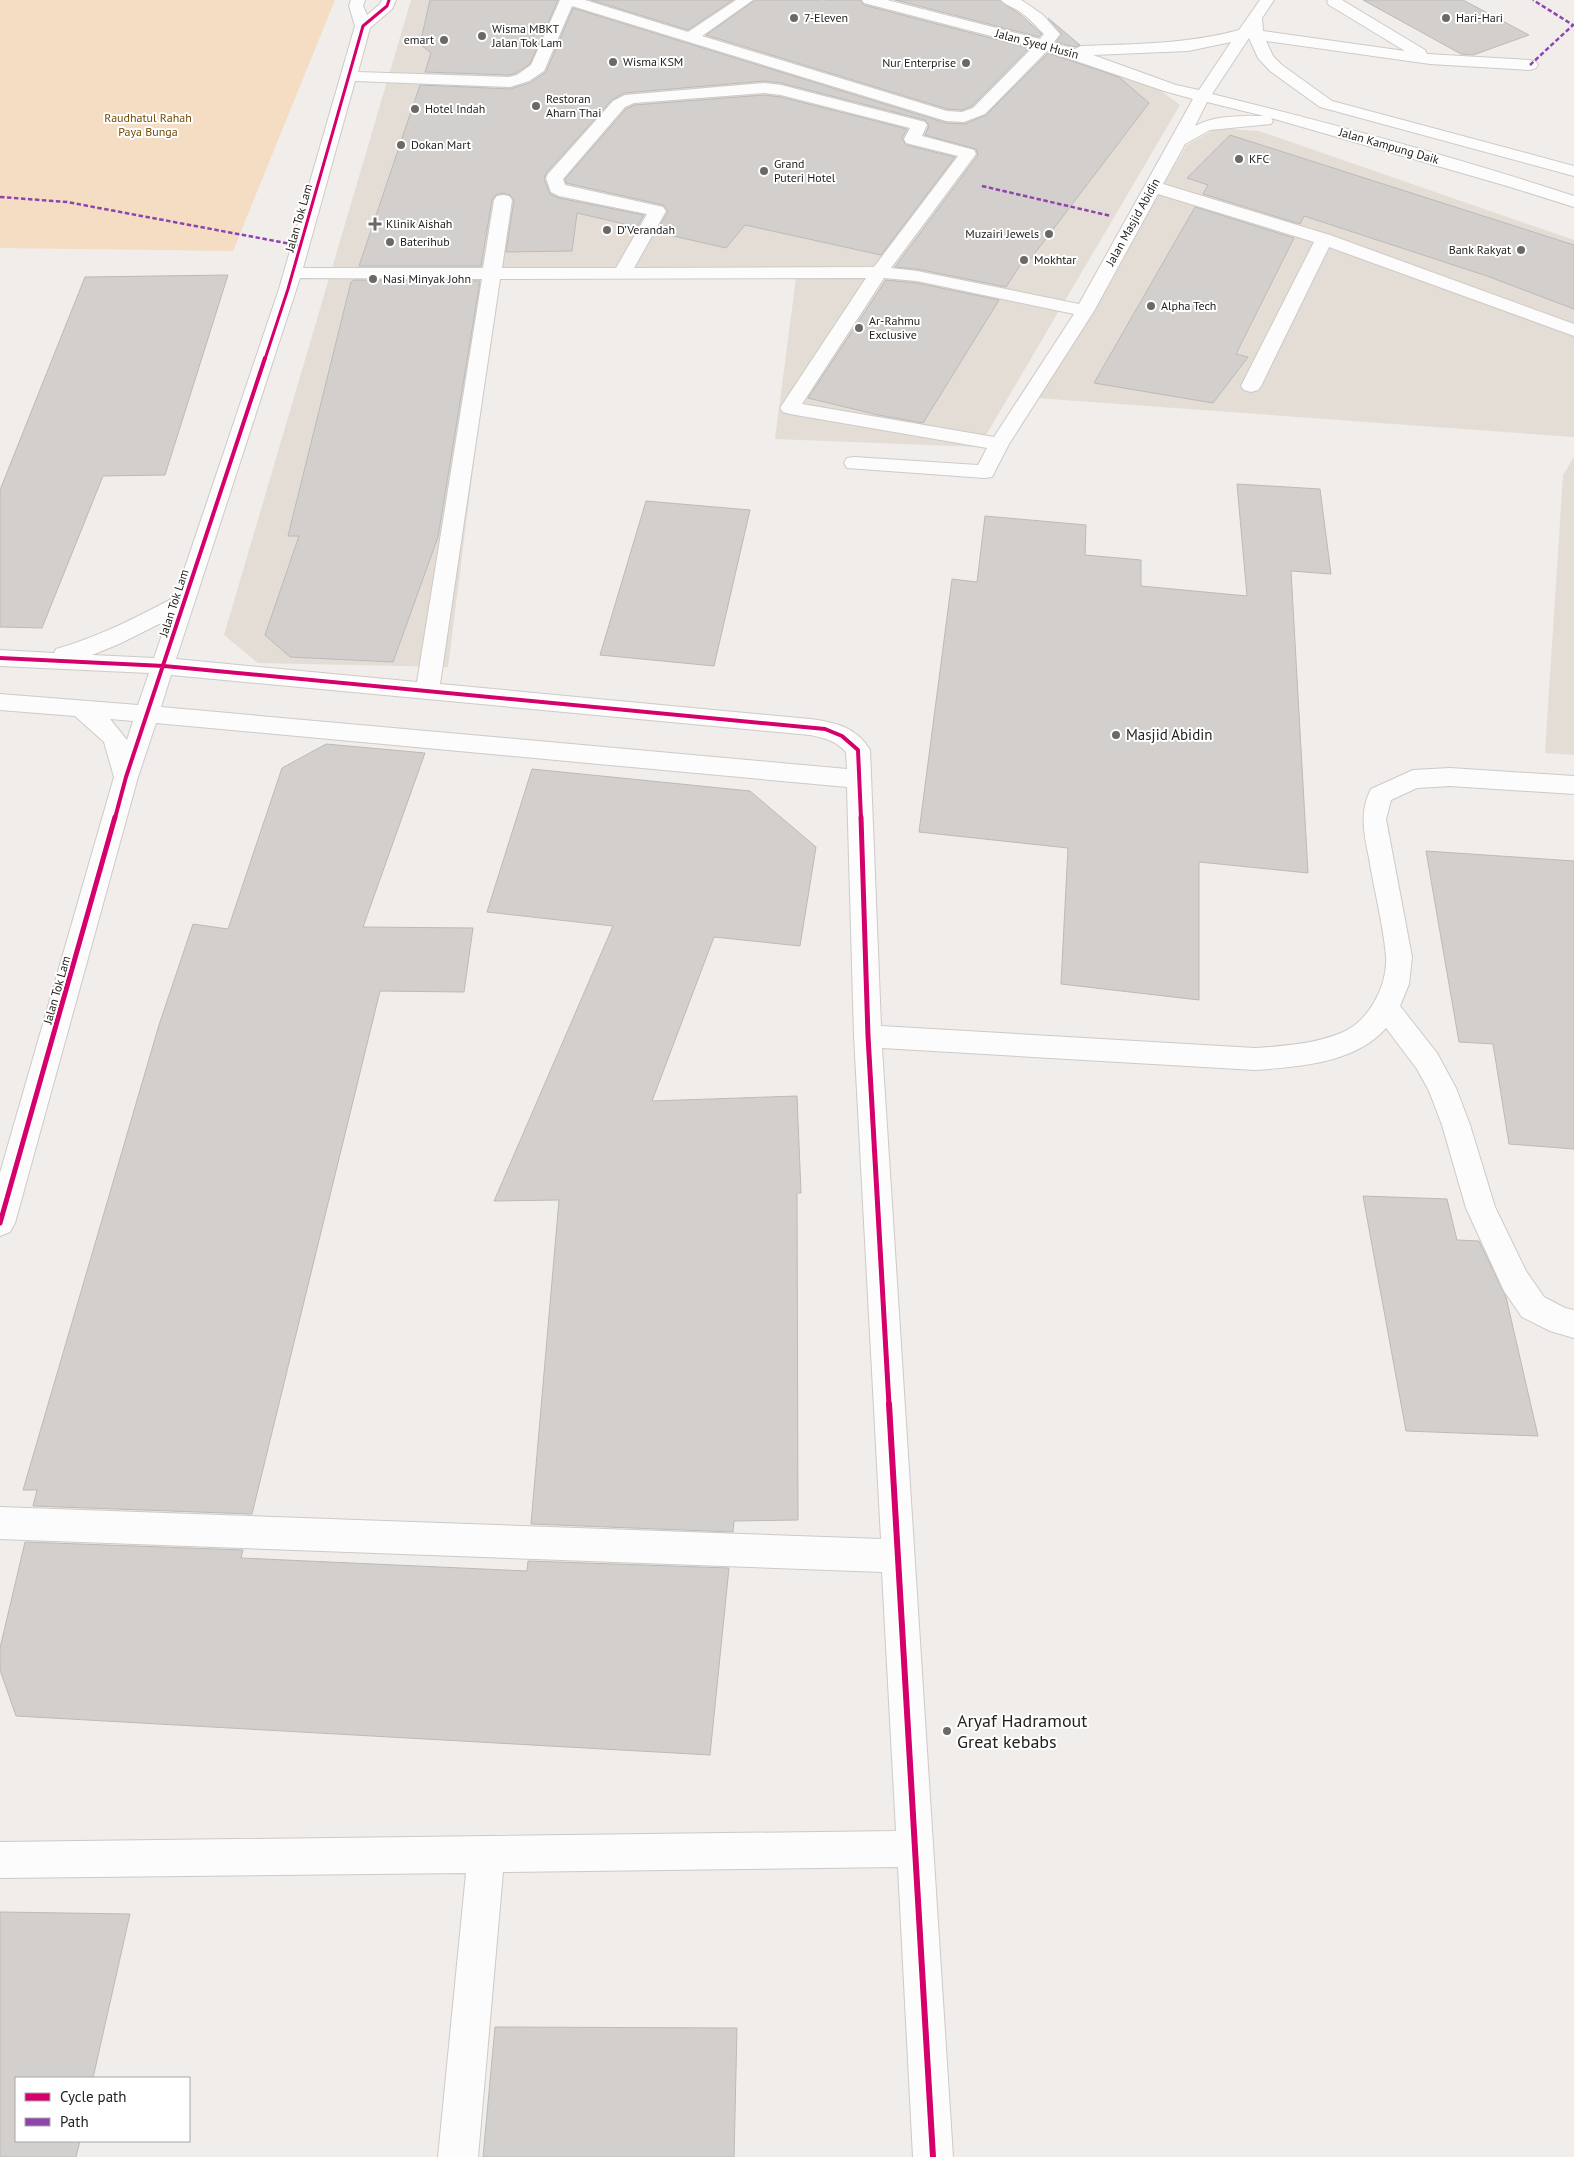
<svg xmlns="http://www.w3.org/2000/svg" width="1574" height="2157" font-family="'PT Sans',sans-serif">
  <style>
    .built { fill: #e3ddd5 }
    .green { fill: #f4ddc3 }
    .building { fill: #d2cfcd; stroke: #bcbab8 }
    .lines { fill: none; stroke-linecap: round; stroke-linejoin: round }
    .minor-casing { stroke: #cdcac8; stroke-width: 2 }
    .path { stroke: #d5d4d3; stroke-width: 2; stroke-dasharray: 1 1; stroke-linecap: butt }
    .minor { fill: #fdfcfc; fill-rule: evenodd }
    .quiet { stroke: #8e44ad; stroke-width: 2.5; stroke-dasharray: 4.5 2.5; stroke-linecap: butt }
    .cycleway-far3-casing { stroke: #fff; stroke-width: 5 }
    .cycleway-far2-casing { stroke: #fff; stroke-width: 6 }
    .cycleway-far1-casing { stroke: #fff; stroke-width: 8 }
    .cycleway-casing { stroke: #fff; stroke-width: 9 }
    .cycleway-far3 { stroke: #d6006c; stroke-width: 3 }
    .cycleway-far2 { stroke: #d6006c; stroke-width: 4 }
    .cycleway-far1 { stroke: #d6006c; stroke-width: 5 }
    .cycleway { stroke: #d6006c; stroke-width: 6 }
    .poi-dot { fill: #6b6967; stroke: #fff; stroke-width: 2 }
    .labels { text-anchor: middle; stroke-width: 4; stroke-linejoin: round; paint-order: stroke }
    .far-poi-label { font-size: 12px; fill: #232220; stroke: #fff; text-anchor: start }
    .far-street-label { font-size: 12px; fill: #232220; stroke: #fff }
    .far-park-label { font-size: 12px; fill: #754804; stroke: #fff }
    .poi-label { font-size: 15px; fill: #232220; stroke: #fff; text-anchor: start }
    .near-poi-label { font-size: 18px; fill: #232220; stroke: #fff; text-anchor: start }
  </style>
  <rect width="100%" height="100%" fill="#f0edea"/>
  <path class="built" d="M 411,0 L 857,0 L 1150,83 L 1180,105 L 979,447 L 775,439 L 796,278 L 497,279 L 448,667 L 258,663 L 224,635 Z
    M 1217,128 L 1259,131 L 1574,240 L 1574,437 L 1036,398 L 1187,145 Z
    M 1574,457 L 1574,755 L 1545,753 L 1563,475 Z"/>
  <path class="green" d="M 0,0 L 335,0 L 233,251 L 0,248 Z"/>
  <path class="building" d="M 430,0 L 558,0 L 530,64 L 516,73 L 509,75 L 425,72 L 431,53 L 420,44 Z
    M 591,0 L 733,0 L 688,30 Z
    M 755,0 L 860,0 L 864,5 L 1029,48 L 972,106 L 962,110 L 947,109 L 706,35 Z
    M 895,0 L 999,0 L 1021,15 L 1042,34 L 1039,37 Z
    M 1363,0 L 1463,0 L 1529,35 L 1473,55 L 1461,54 Z
    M 573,8 L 946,123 L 965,124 L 986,115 L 1048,53 L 1119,77 L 1149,103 L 1026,265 L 1021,264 L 1006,287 L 917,269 L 895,267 L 978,155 L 976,149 L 925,135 L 929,126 L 925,120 L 781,83 L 764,81 L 624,93 L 612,100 L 546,173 L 544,179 L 550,194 L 559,198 L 644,215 L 637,227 L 577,213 L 572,251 L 506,252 L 514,200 L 510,195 L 503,193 L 496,195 L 492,200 L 481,266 L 359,266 L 420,85 L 510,89 L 530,83 L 546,72 Z
    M 1048,18 L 1080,45 L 1075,47 L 1056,42 L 1062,34 Z
    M 764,95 L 781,97 L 907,129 L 902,138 L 906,145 L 955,157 L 881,255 L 745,225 L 726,248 L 656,232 L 668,212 L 663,205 L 566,183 L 565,179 L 626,109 L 634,105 Z
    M 1230,135 L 1574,245 L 1574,309 L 1487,276 L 1304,216 L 1300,224 L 1203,194 L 1208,185 L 1187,178 Z
    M 1195,207 L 1294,238 L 1236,354 L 1248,357 L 1213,403 L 1094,383 Z
    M 228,275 L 165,475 L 103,476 L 42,628 L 0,627 L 0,490 L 85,277 Z
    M 354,280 L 480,281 L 438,537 L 393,662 L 290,657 L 265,635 L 299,536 L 288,536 L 351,282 Z
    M 886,280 L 917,283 L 999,300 L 923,423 L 878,415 L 808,398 Z
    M 1237,484 L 1320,489 L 1331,574 L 1291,571 L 1308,873 L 1199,862 L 1199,1000 L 1061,984 L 1068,848 L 919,832 L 952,579 L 977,582 L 985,516 L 1086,525 L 1085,555 L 1141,560 L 1141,586 L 1247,596 Z
    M 646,501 L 750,510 L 714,666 L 600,655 Z
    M 326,744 L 425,753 L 363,927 L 473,928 L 464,992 L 380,991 L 252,1514 L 33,1506 L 37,1490 L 23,1490 L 159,1025 L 193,924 L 228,929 L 282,768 Z
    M 532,769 L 750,791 L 816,847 L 800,946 L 714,937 L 652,1101 L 797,1096 L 801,1193 L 797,1193 L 798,1520 L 734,1521 L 733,1532 L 531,1524 L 559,1200 L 494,1201 L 613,926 L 487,912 Z
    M 1426,851 L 1574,861 L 1574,1149 L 1509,1144 L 1493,1044 L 1459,1042 Z
    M 1363,1196 L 1447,1199 L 1457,1240 L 1479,1241 L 1506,1297 L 1538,1436 L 1406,1431 Z
    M 25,1542 L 243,1550 L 241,1558 L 527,1571 L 528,1561 L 729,1568 L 710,1755 L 16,1716 L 0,1670 L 0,1648 Z
    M 0,1912 L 130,1914 L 93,2078 L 16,2078 L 16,2141 L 80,2141 L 76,2157 L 0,2157 Z
    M 495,2027 L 737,2028 L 734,2157 L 483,2157 Z"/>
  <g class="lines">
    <defs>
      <path id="minor" d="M 351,0 L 365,0 L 363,6 L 367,15 L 380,4 L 382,0 L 396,0 L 392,9 L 370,28 L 358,72 L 509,77 L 517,75 L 531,65 L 560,0 L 585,0 L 688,32 L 736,0 L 753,0 L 702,36 L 947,111 L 962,112 L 973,108 L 1033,47 L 864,3 L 862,0 L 887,0 L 1040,39 L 1044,34 C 1036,26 1028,17 1019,11 C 1013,7 1005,5 1001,0 L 1021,0 L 1026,3 L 1043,15 L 1057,31 L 1060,34 L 1053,43 L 1075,49 L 1081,46 C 1135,44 1188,44 1239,30 L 1260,0 L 1274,0 L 1262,18 L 1263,31 L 1405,51 L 1329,5 L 1327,2 L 1328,0 L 1342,0 L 1425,50 L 1427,54 L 1530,60 L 1536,62 L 1538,65 L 1536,68 L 1530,70 L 1430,64 L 1266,41 L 1273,56 L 1282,65 L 1332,101 L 1574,166 L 1574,176 L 1320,107 L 1270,71 L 1258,58 L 1249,38 L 1212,94 C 1334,124 1455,157 1574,196 L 1574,207 L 1507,186 L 1271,118 L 1273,121 L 1271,124 L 1210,130 L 1185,144 L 1163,184 L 1330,235 L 1574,324 L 1574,336 L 1329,247 L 1261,386 L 1258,390 L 1251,392 L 1244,390 L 1241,386 L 1314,242 L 1158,194 L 1094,311 L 1009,444 L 992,477 L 985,478 L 847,468 L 844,463 L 847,458 L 854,457 L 978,465 L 987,448 L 790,414 L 783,412 L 780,408 L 866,278 L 500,279 L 440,684 L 810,719 C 834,722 857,727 870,750 L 881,1026 L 1255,1048 C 1284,1046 1314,1044 1341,1033 C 1369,1022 1388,985 1386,956 C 1383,923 1374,890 1369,858 C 1364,834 1359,812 1371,789 L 1413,770 L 1450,768 L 1574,776 L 1574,794 L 1450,786 L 1417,788 L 1391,800 L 1386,819 L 1412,957 L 1409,984 L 1400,1006 L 1437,1053 L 1456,1088 L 1470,1125 L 1495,1207 L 1526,1271 L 1544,1297 L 1565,1308 L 1574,1310 L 1574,1338 L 1550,1331 L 1522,1317 L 1504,1291 L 1466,1208 L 1442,1125 L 1429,1091 L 1417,1069 L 1386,1028 C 1356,1063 1298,1067 1255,1070 L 882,1048 L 953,2157 L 913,2157 L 898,1867 L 503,1872 L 478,2157 L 438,2157 L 466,1873 L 0,1878 L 0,1842 L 896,1831 L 882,1572 L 0,1539 L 0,1507 L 881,1539 L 854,1036 L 847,787 L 156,723 L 138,777 L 15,1223 L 10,1232 L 0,1236 L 0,1173 L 114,777 L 104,742 L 75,716 L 0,710 L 0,694 L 138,705 L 149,673 L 0,666 L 0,650 L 54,653 L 56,649 C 98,637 136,618 175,597 L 279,289 L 355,26 L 349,6 ZM 572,6 L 946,121 L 964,122 L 985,114 L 1047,51 L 1164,91 L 1193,99 L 1079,304 L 917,271 L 891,268 L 976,154 L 974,150 L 922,136 L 927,125 L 925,122 L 781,85 L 764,83 L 625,95 L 613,101 L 548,174 L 546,178 L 551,192 L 559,196 L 647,214 L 616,268 L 502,268 L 512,200 L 509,196 L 503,195 L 497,196 L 494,200 L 483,268 L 303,268 L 355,81 L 510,87 L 529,81 L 544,71 ZM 1231,42 L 1199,90 L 1176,85 L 1093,55 L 1188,51 ZM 764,93 L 781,95 L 910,128 L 904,139 L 906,143 L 958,156 L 874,267 L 634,268 L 666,211 L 663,207 L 565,185 L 563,179 L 625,107 L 634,103 ZM 1207,102 L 1264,116 C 1242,116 1214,115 1195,126 ZM 300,278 L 482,279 L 417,682 L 176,659 ZM 884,278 L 917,281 L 1074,314 L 994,437 L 802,404 ZM 167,620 L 154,658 L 92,655 L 119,644 ZM 171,675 L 810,735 C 825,738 836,741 846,752 L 847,769 L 161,707 ZM 110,719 L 133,721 L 127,740 Z"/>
    </defs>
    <use href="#minor" class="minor-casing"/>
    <path class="path" d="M 820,0 L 833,4"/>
    <use href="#minor" class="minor"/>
    <path class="quiet" d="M 1530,65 L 1573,25 L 1533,0
      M 982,186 L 1111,216
      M 0,197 L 67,202 L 302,246"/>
    <defs>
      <path id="cycleway-far3" d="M 265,359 L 288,289 L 363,26 L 387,6 L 389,0"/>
      <path id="cycleway-far2" d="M 0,658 L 164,666 L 825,729 L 842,736 L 858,750 L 861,818
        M 115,818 L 126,777 L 265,358"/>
      <path id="cycleway-far1" d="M 861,817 L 868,1036 L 889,1405
        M 0,1223 L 115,817"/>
      <path id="cycleway" d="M 889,1404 L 933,2157"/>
    </defs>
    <use href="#cycleway-far3" class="cycleway-far3-casing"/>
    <use href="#cycleway-far2" class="cycleway-far2-casing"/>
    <use href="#cycleway-far1" class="cycleway-far1-casing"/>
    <use href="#cycleway" class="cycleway-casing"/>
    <use href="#cycleway-far3" class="cycleway-far3"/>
    <use href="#cycleway-far2" class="cycleway-far2"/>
    <use href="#cycleway-far1" class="cycleway-far1"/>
    <use href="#cycleway" class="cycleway"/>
  </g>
  <g class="poi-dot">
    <circle cx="794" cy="18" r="5"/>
    <circle cx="1446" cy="18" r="5"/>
    <circle cx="482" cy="36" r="5"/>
    <circle cx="444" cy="40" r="5"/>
    <circle cx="613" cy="62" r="5"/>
    <circle cx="966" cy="63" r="5"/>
    <circle cx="536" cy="106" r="5"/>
    <circle cx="415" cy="109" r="5"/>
    <circle cx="401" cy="145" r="5"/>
    <circle cx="1239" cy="159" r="5"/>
    <circle cx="764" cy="171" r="5"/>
    <path d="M372.5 216.5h5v5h5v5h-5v5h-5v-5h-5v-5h5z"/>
    <circle cx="607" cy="230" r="5"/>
    <circle cx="1049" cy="234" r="5"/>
    <circle cx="390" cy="242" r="5"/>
    <circle cx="1521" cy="250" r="5"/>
    <circle cx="1024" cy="260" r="5"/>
    <circle cx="373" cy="279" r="5"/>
    <circle cx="1151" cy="306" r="5"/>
    <circle cx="859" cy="328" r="5"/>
    <circle cx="1116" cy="735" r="5"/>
    <circle cx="947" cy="1731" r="5"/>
  </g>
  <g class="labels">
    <g class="far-poi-label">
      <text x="804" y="22">7-Eleven</text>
      <text x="1456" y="22">Hari-Hari</text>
      <text x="492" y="33">Wisma MBKT<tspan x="492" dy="14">Jalan Tok Lam</tspan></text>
      <text x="434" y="44" text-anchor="end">emart</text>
      <text x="623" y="66">Wisma KSM</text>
      <text x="956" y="67" text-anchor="end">Nur Enterprise</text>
      <text x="546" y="103">Restoran<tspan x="546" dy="14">Aharn Thai</tspan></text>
      <text x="425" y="113">Hotel Indah</text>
      <text x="411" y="149">Dokan Mart</text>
      <text x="1249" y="163">KFC</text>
      <text x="774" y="168">Grand<tspan x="774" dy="14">Puteri Hotel</tspan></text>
      <text x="386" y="228">Klinik Aishah</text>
      <text x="617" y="234">D’Verandah</text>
      <text x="1039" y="238" text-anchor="end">Muzairi Jewels</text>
      <text x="400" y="246">Baterihub</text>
      <text x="1511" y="254" text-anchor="end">Bank Rakyat</text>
      <text x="1034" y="264">Mokhtar</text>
      <text x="383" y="283">Nasi Minyak John</text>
      <text x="1161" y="310">Alpha Tech</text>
      <text x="869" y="325">Ar-Rahmu<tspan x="869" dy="14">Exclusive</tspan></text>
    </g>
    <g class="far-street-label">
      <text transform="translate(1037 44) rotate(15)" y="4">Jalan Syed Husin</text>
      <text transform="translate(1389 146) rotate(16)" y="4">Jalan Kampung Daik</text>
      <text transform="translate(299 218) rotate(-74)" y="4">Jalan Tok Lam</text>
      <text transform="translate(1133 222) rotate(-61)" y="4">Jalan Masjid Abidin</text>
      <text transform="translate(174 603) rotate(-72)" y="4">Jalan Tok Lam</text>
      <text transform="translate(57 990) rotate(-74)" y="4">Jalan Tok Lam</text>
    </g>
    <g class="far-park-label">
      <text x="148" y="122">Raudhatul Rahah<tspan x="148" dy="14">Paya Bunga</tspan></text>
    </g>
    <g class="poi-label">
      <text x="1126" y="740">Masjid Abidin</text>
    </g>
    <g class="near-poi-label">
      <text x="957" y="1727">Aryaf Hadramout<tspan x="957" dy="21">Great kebabs</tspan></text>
    </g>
  </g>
  <rect x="15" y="2077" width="175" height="65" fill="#ffffff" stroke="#a7a7a6"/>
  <rect x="25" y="2093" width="25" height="8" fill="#d6006c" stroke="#a7a7a6"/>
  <text x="60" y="2102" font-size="15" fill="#232220">Cycle path</text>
  <rect x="25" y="2118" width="25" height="8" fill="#8e44ad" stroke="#a7a7a6"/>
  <text x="60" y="2127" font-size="15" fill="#232220">Path</text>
</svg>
